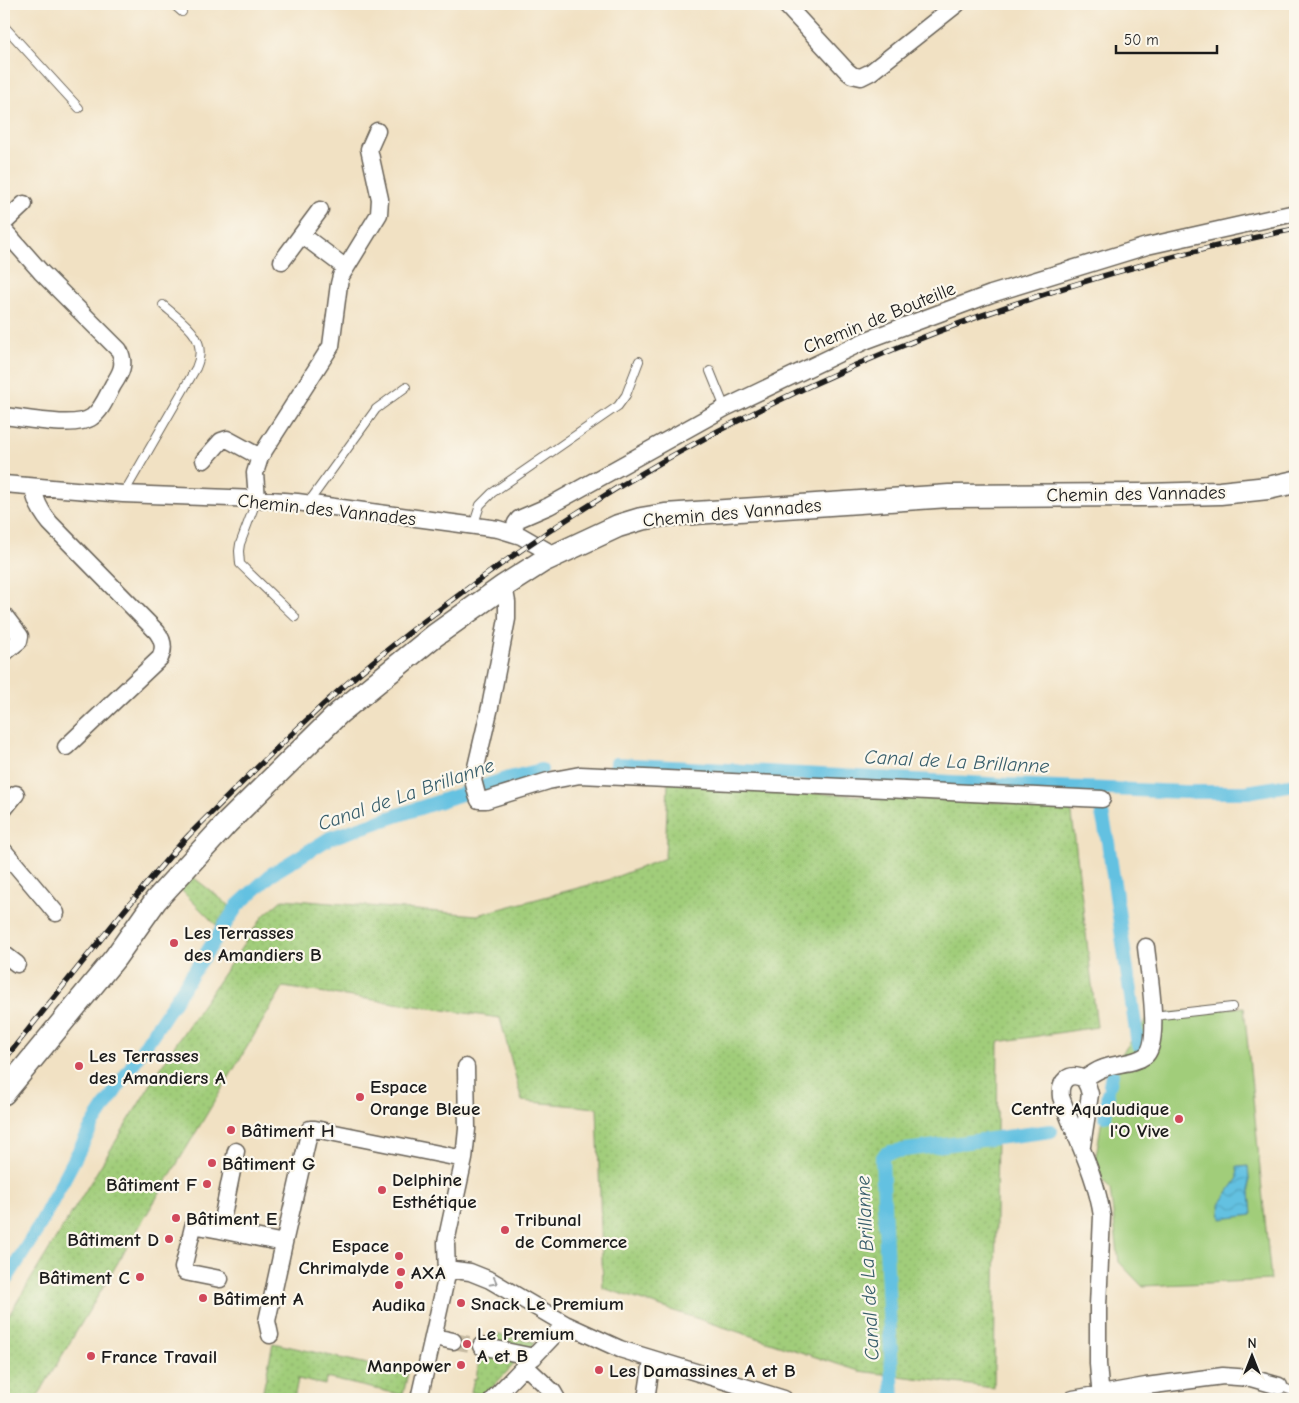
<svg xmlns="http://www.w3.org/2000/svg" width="1299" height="1403" font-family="'Comic Neue',sans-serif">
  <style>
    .green { fill: url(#green-dots); stroke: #5e744b }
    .pitch { fill: #a1cd7a; stroke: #5e744b }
    .water { fill: url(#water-waves); stroke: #406e7e }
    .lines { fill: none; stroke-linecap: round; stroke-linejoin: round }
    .canal { stroke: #63c1e1; stroke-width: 14 }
    .street-tunnel { stroke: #c6baa2; stroke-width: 16; stroke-dasharray: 16 8; stroke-linecap: butt }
    .lane-casing { stroke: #676156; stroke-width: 10 }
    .street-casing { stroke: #676156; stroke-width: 19 }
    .secondary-casing { stroke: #676156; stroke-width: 25 }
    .lane { stroke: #fff; stroke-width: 8 }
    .street { stroke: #fff; stroke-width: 16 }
    .secondary { stroke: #fff; stroke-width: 22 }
    .rail-casing { stroke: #1c1c1c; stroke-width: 5.5 }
    .rail { stroke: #fbf7ec; stroke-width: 4; stroke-dasharray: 11; stroke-linecap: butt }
    .oneway { stroke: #999 }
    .poi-dot { fill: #d1495b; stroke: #fbf7ec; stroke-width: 2 }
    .labels { text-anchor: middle; stroke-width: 4.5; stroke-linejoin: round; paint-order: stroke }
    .street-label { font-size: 19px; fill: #1c1c1c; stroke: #fbf7ec }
    .poi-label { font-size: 19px; font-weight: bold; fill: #1c1c1c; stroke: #fbf7ec; text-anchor: start }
    .water-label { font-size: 20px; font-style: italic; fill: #385e6b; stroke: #fbf7ec }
  </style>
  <defs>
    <pattern id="green-dots" width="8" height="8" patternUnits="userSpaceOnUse" patternTransform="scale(1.25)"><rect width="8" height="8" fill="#a1cd7a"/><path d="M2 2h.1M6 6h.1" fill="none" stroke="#8aaf69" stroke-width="1.8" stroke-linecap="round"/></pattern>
    <pattern id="water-waves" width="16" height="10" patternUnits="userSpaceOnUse" patternTransform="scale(1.25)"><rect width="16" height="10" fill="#63c1e1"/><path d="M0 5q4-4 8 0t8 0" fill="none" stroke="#55a5c0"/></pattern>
  </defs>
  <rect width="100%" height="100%" fill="#fbf7ec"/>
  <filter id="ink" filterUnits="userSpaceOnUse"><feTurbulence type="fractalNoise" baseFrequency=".02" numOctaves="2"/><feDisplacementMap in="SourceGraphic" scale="10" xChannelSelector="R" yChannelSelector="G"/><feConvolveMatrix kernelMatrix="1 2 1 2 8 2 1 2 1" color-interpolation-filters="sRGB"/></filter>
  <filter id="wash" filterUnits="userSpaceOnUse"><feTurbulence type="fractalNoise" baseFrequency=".0096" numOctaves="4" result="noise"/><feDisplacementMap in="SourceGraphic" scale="20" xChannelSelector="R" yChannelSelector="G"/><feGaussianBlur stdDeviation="1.12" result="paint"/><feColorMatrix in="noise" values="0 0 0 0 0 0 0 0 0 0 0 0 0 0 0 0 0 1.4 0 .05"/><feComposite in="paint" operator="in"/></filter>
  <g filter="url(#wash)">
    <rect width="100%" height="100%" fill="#f1e1c3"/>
    <path class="green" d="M 668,783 L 789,792 L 1071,806 L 1097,1027 L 998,1042 L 994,1388 L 859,1371 L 603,1288 L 597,1108 L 522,1101 L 500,1018 L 283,987 L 36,1399 L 13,1399 L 4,1397 L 4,1323 L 175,1045 L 263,916 L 283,899 L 477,915 L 608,880 L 665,858 Z
      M 193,877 L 230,906 L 216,925 L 181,890 Z
      M 491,1333 L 535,1342 L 485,1395 L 471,1392 L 474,1379 L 476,1379 L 482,1342 L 489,1340 Z
      M 273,1343 L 408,1373 L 403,1395 L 326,1378 L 325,1385 L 298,1379 L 294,1399 L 263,1391 Z"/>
    <path class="pitch" d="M 1244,1007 L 1271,1280 L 1142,1286 L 1119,1262 L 1110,1189 L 1094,1168 L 1110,1070 L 1150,1015 Z"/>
    <path class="water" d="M 1248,1166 L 1252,1215 L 1221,1219 L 1220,1204 L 1238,1178 L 1237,1167 Z"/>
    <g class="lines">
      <path class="canal" d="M 616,764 L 1008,785 L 1184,792 L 1247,792 L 1295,784
        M 1100,804 L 1108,842 L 1138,1045
        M 1110,1084 L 1112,1074
        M 1105,1116 L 1108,1094
        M 4,1283 L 37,1230 L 92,1126 L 238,905 L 273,873 L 330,838 L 509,778 L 541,770
        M 893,1399 L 882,1159 L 885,1154 L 890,1152 L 1051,1131"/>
    </g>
  </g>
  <g filter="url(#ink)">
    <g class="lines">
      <path class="street-tunnel" d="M 453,1341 L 481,1346"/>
      <defs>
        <path id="lane" d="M 173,4 L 182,12
          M 4,26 L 79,108
          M 710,371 L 725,408
          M 124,493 L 196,368 C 210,337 182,322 163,305
          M 257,499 L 240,544 L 239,551 L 240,564 L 295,617
          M 308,503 L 376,409 L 406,387
          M 473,527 L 480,505 L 492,493 L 618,406 L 626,395 L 639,361
          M 1153,1016 L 1232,1007
          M 1279,1386 L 1295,1392"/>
        <path id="street" d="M 785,4 L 847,71 L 852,75 L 861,77 L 871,72 L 957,4
          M 4,223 L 24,204
          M 4,230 L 41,272 L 119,350 C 126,364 121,373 113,385 C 107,396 102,410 92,417 C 76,429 24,418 4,416
          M 302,235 L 346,268
          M 282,261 L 320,210
          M 204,460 L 221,441 L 227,439 L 260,457
          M 4,484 L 123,494 L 257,499 L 297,502 L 498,529 L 521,536 L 554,555
          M 33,487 C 35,501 41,512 50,523 L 157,632 C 163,640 165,648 160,658 L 66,747
          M 257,499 L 255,473 L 260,457 L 331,346 L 339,284 L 341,276 L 379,214 L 380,199 L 369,149 L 377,131
          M 512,533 L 516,523 L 519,519 L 549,506 L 725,408 L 867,340 L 991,294 L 1147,246 L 1295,213
          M 504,586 L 507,602 L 507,619 L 490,707 L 473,780 L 477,795 L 479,800 L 486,800 L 548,781 L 580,775 L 1102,799
          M 4,615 L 20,636 L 19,641 L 4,653
          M 4,809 L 16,794
          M 4,851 L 56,913
          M 4,954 L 17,964
          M 1084,1079 C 1091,1075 1097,1070 1104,1068 C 1116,1063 1134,1064 1145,1056 C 1162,1044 1148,968 1146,947
          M 1082,1146 L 1090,1094 L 1088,1087 L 1084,1079 C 1069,1071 1059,1081 1061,1097 C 1075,1137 1096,1174 1102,1216 L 1098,1306 L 1098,1364 L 1101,1399
          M 236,1151 L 220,1230 L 284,1243 L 310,1129 L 315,1129 L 464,1159
          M 447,1269 L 470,1272 L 490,1280 L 565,1324 L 620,1349 L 784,1399
          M 220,1279 L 185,1272 L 183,1268 L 193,1227 L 198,1226 L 220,1230
          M 270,1335 L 267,1321 L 284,1243
          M 444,1339 L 453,1341
          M 481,1346 L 534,1357
          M 525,1366 L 553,1392 L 557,1399
          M 419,1399 L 447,1275 L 446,1242 L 464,1159 L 467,1129 L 466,1067
          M 493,1399 L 565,1324
          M 646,1399 L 652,1360
          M 1073,1399 L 1146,1386 L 1223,1376 L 1251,1378 L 1279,1386"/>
        <path id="secondary" d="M 4,1093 L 115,958 L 156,900 L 227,823 L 339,713 L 434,636 L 504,586 L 543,561 L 618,526 L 641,519 L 665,515 L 949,496 L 1144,495 L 1220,493 L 1268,488 L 1295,482"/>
      </defs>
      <use href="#lane" class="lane-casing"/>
      <use href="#street" class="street-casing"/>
      <use href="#secondary" class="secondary-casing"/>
      <use href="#lane" class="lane"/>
      <use href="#street" class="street"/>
      <use href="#secondary" class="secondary"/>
      <defs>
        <path id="rail" d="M 4,1060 C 45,1009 86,957 128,906 C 148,882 168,857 190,834 C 229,795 268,756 309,718 C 354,675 405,635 455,598 C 701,411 993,289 1295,229"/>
      </defs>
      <use href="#rail" class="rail-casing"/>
      <use href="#rail" class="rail"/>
    </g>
    <defs><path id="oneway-chevron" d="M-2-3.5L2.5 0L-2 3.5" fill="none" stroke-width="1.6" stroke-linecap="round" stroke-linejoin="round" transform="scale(1.25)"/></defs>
    <use class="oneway" href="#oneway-chevron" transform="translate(494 1282) rotate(29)"/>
  </g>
  <g class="poi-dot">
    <circle cx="174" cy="943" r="5"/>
    <circle cx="79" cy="1066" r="5"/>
    <circle cx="360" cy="1097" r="5"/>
    <circle cx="1179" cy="1119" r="5"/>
    <circle cx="231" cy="1130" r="5"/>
    <circle cx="212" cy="1163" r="5"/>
    <circle cx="207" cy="1184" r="5"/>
    <circle cx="382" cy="1190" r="5"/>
    <circle cx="176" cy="1218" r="5"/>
    <circle cx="505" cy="1230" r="5"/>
    <circle cx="169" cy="1239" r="5"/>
    <circle cx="399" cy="1256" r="5"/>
    <circle cx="401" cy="1272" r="5"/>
    <circle cx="140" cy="1277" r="5"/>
    <circle cx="399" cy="1285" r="5"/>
    <circle cx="203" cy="1298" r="5"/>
    <circle cx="461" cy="1303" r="5"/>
    <circle cx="467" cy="1344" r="5"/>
    <circle cx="91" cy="1356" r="5"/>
    <circle cx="461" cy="1365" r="5"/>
    <circle cx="599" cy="1370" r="5"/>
  </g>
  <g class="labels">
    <g class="street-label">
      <text transform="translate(879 317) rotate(-22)" y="7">Chemin de Bouteille</text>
      <text transform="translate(1136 493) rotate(-1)" y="7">Chemin des Vannades</text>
      <text transform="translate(327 509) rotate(6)" y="7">Chemin des Vannades</text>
      <text transform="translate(732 512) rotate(-5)" y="7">Chemin des Vannades</text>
    </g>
    <g class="poi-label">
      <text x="184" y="939">Les Terrasses<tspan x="184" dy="22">des Amandiers B</tspan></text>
      <text x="89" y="1062">Les Terrasses<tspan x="89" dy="22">des Amandiers A</tspan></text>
      <text x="370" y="1093">Espace<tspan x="370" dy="22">Orange Bleue</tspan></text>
      <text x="1169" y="1115" text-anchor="end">Centre Aqualudique<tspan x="1169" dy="22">l'O Vive</tspan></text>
      <text x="241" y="1137">Bâtiment H</text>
      <text x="222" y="1170">Bâtiment G</text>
      <text x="392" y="1186">Delphine<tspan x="392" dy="22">Esthétique</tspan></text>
      <text x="197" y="1191" text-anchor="end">Bâtiment F</text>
      <text x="186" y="1225">Bâtiment E</text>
      <text x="515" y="1226">Tribunal<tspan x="515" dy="22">de Commerce</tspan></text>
      <text x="159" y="1246" text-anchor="end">Bâtiment D</text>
      <text x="389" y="1252" text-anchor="end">Espace<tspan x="389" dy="22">Chrimalyde</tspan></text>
      <text x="411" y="1279">AXA</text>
      <text x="130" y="1284" text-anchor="end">Bâtiment C</text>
      <text x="213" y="1305">Bâtiment A</text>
      <text x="471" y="1310">Snack Le Premium</text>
      <text x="399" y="1311" text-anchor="middle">Audika</text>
      <text x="477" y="1340">Le Premium<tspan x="477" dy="22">A et B</tspan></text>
      <text x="101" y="1363">France Travail</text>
      <text x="451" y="1372" text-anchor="end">Manpower</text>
      <text x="609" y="1377">Les Damassines A et B</text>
    </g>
    <g class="water-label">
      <text transform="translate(957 761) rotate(3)" y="7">Canal de La Brillanne</text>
      <text transform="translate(406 794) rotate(-19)" y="7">Canal de La Brillanne</text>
      <text transform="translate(867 1268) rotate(-93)" y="7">Canal de La Brillanne</text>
    </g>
  </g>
  <rect width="1299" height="1403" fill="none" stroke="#fbf7ec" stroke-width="20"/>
  <g transform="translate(1252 1356)" stroke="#fbf7ec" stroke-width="4" paint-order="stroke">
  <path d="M0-4L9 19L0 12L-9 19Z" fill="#1c1c1c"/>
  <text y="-8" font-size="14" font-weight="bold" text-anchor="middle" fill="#1c1c1c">N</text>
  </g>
  <path d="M1116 45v8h101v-8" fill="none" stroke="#1c1c1c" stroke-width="2.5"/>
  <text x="1124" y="45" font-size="15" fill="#1c1c1c" stroke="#fbf7ec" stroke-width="4" paint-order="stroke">50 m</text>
</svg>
